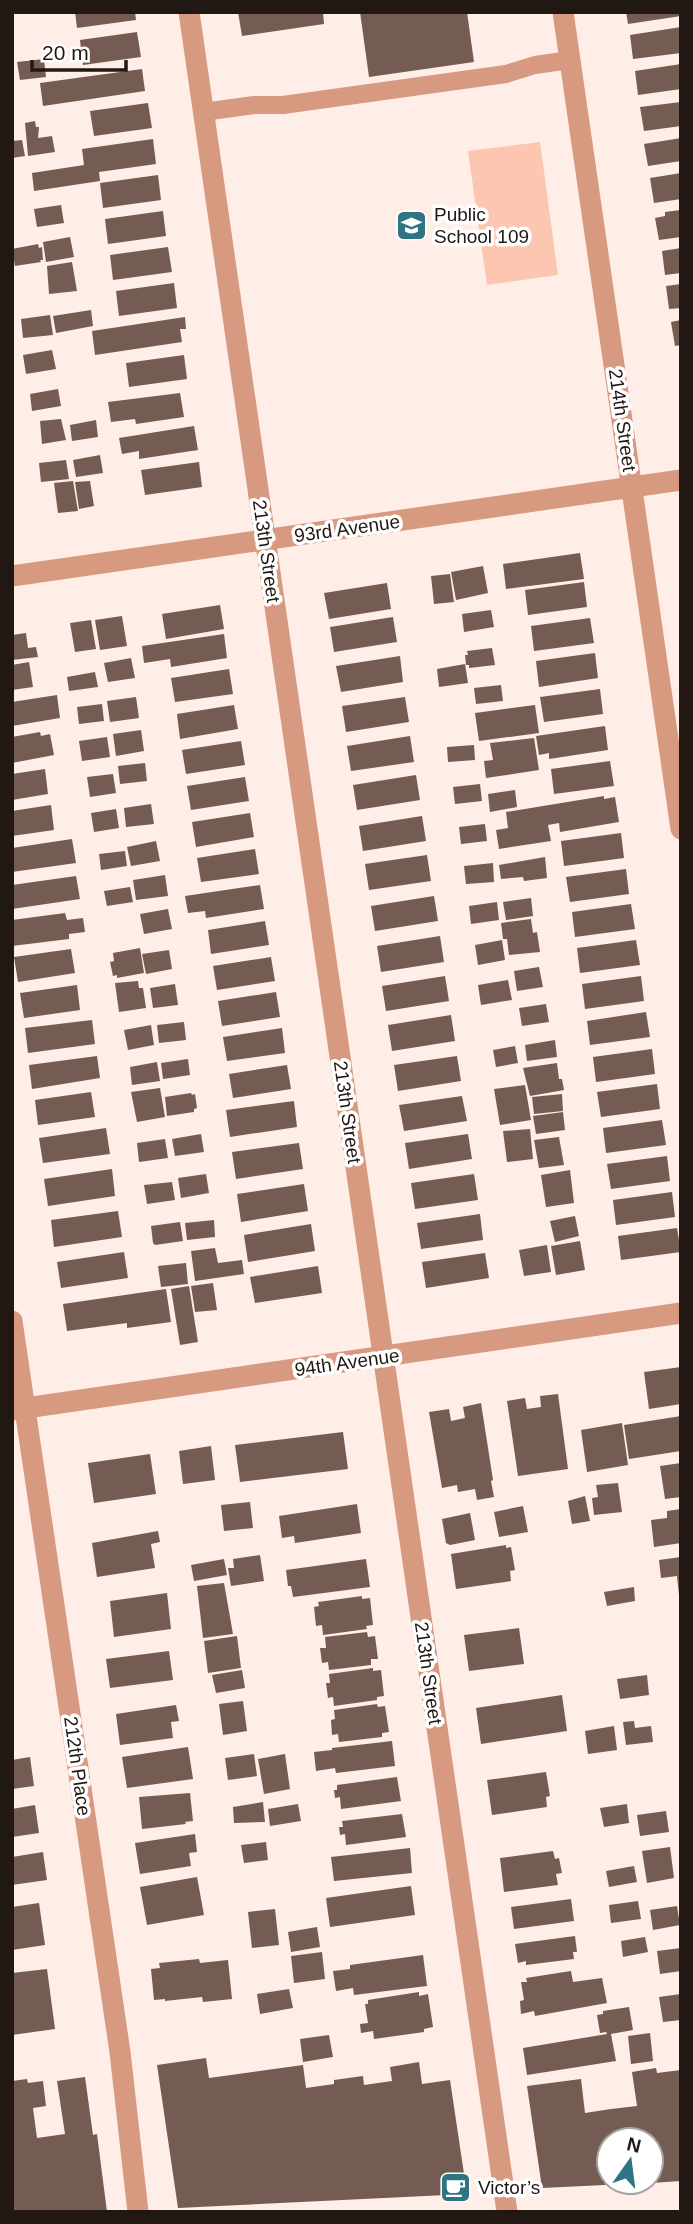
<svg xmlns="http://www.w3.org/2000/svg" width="693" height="2224" font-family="Arial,sans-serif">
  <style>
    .green { fill: #fcc6b1 }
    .building { fill: #755c53 }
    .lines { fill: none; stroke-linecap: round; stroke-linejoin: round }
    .service { stroke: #d89981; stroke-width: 18 }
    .minor { stroke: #d89981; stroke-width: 21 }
    .labels { text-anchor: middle; stroke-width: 7; stroke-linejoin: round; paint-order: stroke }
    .poi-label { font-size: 19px; fill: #211814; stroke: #fff; text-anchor: start }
    .street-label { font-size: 19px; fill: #211814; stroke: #fff }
  </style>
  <rect width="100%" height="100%" fill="#ffede7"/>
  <path class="green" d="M 540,142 L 558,275 L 487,285 L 468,151 Z"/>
  <path class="building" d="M 75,12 L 135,12 L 136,20 L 77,28 Z
    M 238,12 L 323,12 L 324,24 L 242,36 Z
    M 360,12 L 467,12 L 474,62 L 369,77 Z
    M 626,12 L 681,12 L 681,16 L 628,24 Z
    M 681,27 L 681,53 L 633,59 L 630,35 Z
    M 137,32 L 141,57 L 83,65 L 80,40 Z
    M 44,59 L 46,77 L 20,80 L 17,62 Z
    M 681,64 L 681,89 L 638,95 L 635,71 Z
    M 142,69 L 145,91 L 43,106 L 40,83 Z
    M 681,102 L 681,126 L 644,131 L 640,107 Z
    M 148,103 L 152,128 L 94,136 L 90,111 Z
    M 35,121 L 36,127 L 39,127 L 38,138 L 52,136 L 55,152 L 28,156 L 25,123 Z
    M 681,138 L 681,161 L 648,166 L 644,144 Z
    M 153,139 L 156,164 L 99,172 L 100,181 L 34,191 L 32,173 L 84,165 L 82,149 Z
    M 22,140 L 25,156 L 12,158 L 12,141 Z
    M 681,173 L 681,199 L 654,203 L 650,178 Z
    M 158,175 L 161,200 L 103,208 L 100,183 Z
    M 61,205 L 64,223 L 37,227 L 34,209 Z
    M 681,210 L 681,237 L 659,240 L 655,218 L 665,216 L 665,212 Z
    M 163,211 L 166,236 L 108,244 L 105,219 Z
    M 70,237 L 74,257 L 46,262 L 43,242 Z
    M 38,244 L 39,248 L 42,247 L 43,260 L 40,260 L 41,262 L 15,266 L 12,249 Z
    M 168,247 L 172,272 L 113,280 L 110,255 Z
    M 681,248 L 681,273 L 665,275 L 662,251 Z
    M 72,262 L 77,291 L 49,294 L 47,266 Z
    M 174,283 L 177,308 L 119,316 L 116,291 Z
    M 681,284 L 681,308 L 669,309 L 666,286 Z
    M 91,310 L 93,326 L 56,333 L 53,316 Z
    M 50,315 L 53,335 L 23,338 L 21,319 Z
    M 185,317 L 186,329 L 180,329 L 182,342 L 95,355 L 92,331 Z
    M 681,320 L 681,345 L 675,346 L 671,322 Z
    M 52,350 L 56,369 L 26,374 L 23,355 Z
    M 184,355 L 187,379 L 129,387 L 126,363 Z
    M 58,389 L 61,406 L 32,411 L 30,394 Z
    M 180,393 L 184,417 L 136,424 L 135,419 L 111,422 L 108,402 Z
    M 61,419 L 66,440 L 42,444 L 40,421 Z
    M 96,420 L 98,437 L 72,441 L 70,425 Z
    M 194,426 L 198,450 L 139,459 L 139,451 L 122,454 L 119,438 Z
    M 100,455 L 103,473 L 76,477 L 73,460 Z
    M 66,460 L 69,479 L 41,482 L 39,463 Z
    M 199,462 L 202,487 L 145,495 L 141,470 Z
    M 73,481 L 78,511 L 58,513 L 54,483 Z
    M 90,481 L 94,506 L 79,509 L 75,482 Z
    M 580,553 L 584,579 L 506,589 L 503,564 Z
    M 483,566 L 488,593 L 456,600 L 451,572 Z
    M 450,574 L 454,602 L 434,604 L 431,576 Z
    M 584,582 L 587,607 L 528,615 L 525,590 Z
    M 387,583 L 391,609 L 329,619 L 324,593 Z
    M 220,605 L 224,629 L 166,639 L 162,614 Z
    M 491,610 L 494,627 L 464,632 L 462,614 Z
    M 122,616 L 127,646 L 100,650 L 95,620 Z
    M 393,617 L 397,642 L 334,652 L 330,627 Z
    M 590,618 L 594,643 L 534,651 L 531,626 Z
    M 91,620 L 96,649 L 75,652 L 70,623 Z
    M 26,633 L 28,648 L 36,647 L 38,657 L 12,660 L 12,635 Z
    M 224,634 L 227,658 L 171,667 L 170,659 L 144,663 L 142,646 Z
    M 492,648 L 495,665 L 469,668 L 469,665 L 466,665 L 465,655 L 468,655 L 467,651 Z
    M 595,653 L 598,678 L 539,687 L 536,661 Z
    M 400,656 L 403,682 L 341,692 L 336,666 Z
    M 131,658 L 135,678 L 108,682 L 104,663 Z
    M 29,662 L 33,687 L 12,690 L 12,665 Z
    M 465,664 L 468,683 L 439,687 L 437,669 Z
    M 229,669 L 233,694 L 175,702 L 171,678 Z
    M 95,672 L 98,687 L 69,691 L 67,677 Z
    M 501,685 L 503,701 L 476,704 L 474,688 Z
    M 600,689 L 603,714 L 544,722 L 540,697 Z
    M 57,695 L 60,718 L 12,726 L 12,702 Z
    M 136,697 L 139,718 L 110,722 L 107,701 Z
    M 405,697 L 409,722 L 346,732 L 342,706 Z
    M 102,704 L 104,721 L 79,724 L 77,707 Z
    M 234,705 L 238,729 L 180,739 L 177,714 Z
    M 535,705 L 539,733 L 479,741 L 475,713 Z
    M 605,726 L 608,750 L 549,759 L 549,753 L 539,755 L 536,736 Z
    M 141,730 L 144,751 L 116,756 L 113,734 Z
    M 40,732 L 41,736 L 50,734 L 54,755 L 12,763 L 12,737 Z
    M 410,736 L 414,762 L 351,771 L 347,746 Z
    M 107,737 L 110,757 L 82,761 L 79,741 Z
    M 534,738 L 539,770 L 486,778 L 484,761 L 493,760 L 490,743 Z
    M 241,741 L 245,765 L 186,774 L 182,750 Z
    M 474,745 L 475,760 L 448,762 L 447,747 Z
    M 610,761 L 614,786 L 554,794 L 551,769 Z
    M 145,763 L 147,781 L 120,784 L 118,766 Z
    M 45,769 L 48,794 L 12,800 L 12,774 Z
    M 113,774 L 116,793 L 90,797 L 87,777 Z
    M 416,775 L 420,800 L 357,810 L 353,785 Z
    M 245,777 L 249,801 L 191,810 L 187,786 Z
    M 480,784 L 482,801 L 455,804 L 453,787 Z
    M 515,790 L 517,807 L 490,812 L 488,794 Z
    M 604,796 L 604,799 L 615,797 L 619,822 L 560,832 L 559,823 L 548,825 L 551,841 L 499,849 L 496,830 L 508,828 L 506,812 Z
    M 151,804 L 154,824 L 126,827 L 124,808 Z
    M 51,805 L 54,830 L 12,836 L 12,811 Z
    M 116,809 L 119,828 L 94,832 L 91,813 Z
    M 250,813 L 254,837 L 196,847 L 192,822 Z
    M 422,816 L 426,841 L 363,851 L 359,826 Z
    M 485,824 L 487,841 L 461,844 L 459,827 Z
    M 621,833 L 624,858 L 564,866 L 561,841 Z
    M 72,839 L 76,863 L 12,872 L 12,848 Z
    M 156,841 L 160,861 L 131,866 L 127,847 Z
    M 255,849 L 259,874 L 201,882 L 197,858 Z
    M 125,851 L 127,866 L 101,870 L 99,854 Z
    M 427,855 L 431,881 L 369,890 L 365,864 Z
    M 545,857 L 547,878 L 524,881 L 523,877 L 501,879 L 499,865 Z
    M 493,863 L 494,882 L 466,884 L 464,866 Z
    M 626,869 L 629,894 L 570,902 L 566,877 Z
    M 165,875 L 168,896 L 136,900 L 133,880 Z
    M 76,876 L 80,899 L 12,909 L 12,885 Z
    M 260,885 L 264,909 L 206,918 L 205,911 L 188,913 L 185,896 Z
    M 130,887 L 133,902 L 107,906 L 104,891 Z
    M 434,896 L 438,921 L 375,931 L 371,906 Z
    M 531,898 L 533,916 L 506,920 L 503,902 Z
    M 497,902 L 499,920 L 471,924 L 469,906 Z
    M 631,904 L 635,929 L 575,937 L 572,912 Z
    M 168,909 L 172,929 L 144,934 L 140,914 Z
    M 65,913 L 67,920 L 83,918 L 85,932 L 69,934 L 69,939 L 12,946 L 12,920 Z
    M 531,919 L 533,933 L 537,932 L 540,952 L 509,955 L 507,939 L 503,939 L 501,923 Z
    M 265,921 L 269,945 L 211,954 L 208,930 Z
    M 440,936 L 444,962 L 381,972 L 377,946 Z
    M 502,940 L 505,960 L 478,965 L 475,945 Z
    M 636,940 L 640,965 L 580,973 L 577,948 Z
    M 140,948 L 144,973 L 117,978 L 117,975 L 113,976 L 110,962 L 114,961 L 113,953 Z
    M 71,949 L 75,973 L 18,982 L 14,957 Z
    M 169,950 L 172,969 L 146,974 L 142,954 Z
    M 271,957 L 275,981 L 217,990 L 213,966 Z
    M 539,967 L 543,987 L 517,991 L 514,971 Z
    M 445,976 L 449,1001 L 386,1011 L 382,986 Z
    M 641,976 L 644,1001 L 585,1009 L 582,984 Z
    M 508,980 L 512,1000 L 481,1005 L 478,985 Z
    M 138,981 L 139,988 L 143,988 L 146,1008 L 119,1012 L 115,983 Z
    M 175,984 L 178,1005 L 153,1008 L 150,988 Z
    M 77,985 L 80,1010 L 24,1018 L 20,993 Z
    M 276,992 L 280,1017 L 222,1026 L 218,1001 Z
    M 546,1004 L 549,1022 L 522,1026 L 519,1008 Z
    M 646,1012 L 650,1037 L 590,1045 L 587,1021 Z
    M 451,1015 L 455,1041 L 392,1051 L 388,1025 Z
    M 92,1020 L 95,1044 L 28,1053 L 25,1028 Z
    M 184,1022 L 186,1040 L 159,1043 L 157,1025 Z
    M 151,1025 L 154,1045 L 128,1050 L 124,1030 Z
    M 282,1028 L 285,1053 L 227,1061 L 223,1037 Z
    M 555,1040 L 557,1057 L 527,1061 L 525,1045 Z
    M 515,1046 L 518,1063 L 496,1067 L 493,1050 Z
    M 652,1049 L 655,1074 L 596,1082 L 593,1057 Z
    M 97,1056 L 100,1078 L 32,1089 L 29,1065 Z
    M 457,1056 L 461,1081 L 398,1091 L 394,1065 Z
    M 188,1059 L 190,1075 L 163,1079 L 161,1063 Z
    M 157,1062 L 160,1081 L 132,1085 L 130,1067 Z
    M 557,1063 L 559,1079 L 562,1079 L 564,1090 L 530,1096 L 523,1068 Z
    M 287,1065 L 291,1089 L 233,1098 L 229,1074 Z
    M 657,1084 L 660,1109 L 601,1117 L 597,1092 Z
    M 525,1085 L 531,1120 L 500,1125 L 494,1089 Z
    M 160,1088 L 165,1117 L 137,1122 L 131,1092 Z
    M 91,1092 L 95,1117 L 38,1125 L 35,1100 Z
    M 191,1093 L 192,1095 L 195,1094 L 197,1108 L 194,1109 L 194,1112 L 167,1116 L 165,1097 Z
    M 562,1094 L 563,1111 L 534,1114 L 532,1097 Z
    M 462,1096 L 467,1121 L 404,1131 L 399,1105 Z
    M 294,1101 L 297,1127 L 230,1137 L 226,1110 Z
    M 563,1112 L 565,1130 L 536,1134 L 533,1116 Z
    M 662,1120 L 666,1145 L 606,1153 L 603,1128 Z
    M 106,1128 L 110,1154 L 43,1163 L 39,1138 Z
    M 530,1129 L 533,1159 L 507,1162 L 503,1131 Z
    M 201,1134 L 204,1152 L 175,1156 L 172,1139 Z
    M 468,1134 L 472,1159 L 409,1169 L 405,1143 Z
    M 559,1137 L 564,1165 L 539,1168 L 534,1140 Z
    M 165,1139 L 168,1158 L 139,1162 L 137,1143 Z
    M 299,1143 L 303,1169 L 236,1179 L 232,1152 Z
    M 667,1156 L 670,1181 L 611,1189 L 607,1164 Z
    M 112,1169 L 115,1196 L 48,1206 L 44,1179 Z
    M 570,1170 L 574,1203 L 546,1207 L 541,1175 Z
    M 206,1174 L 209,1193 L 181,1198 L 178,1178 Z
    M 474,1174 L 478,1200 L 415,1209 L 411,1183 Z
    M 172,1182 L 175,1200 L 147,1204 L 144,1185 Z
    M 304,1184 L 308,1211 L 241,1222 L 237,1194 Z
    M 672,1192 L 675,1217 L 616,1225 L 613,1200 Z
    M 118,1211 L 122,1237 L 54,1247 L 51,1220 Z
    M 480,1214 L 483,1240 L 421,1249 L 417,1223 Z
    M 575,1216 L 579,1236 L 555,1242 L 550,1221 Z
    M 214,1220 L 215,1237 L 187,1240 L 185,1223 Z
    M 180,1222 L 183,1241 L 155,1245 L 153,1243 L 151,1226 Z
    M 311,1224 L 315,1251 L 248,1262 L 244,1235 Z
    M 677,1228 L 681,1252 L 621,1260 L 618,1236 Z
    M 580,1241 L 585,1270 L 556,1275 L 551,1246 Z
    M 547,1245 L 551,1272 L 524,1276 L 519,1250 Z
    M 215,1248 L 218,1263 L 242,1260 L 244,1274 L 195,1281 L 191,1251 Z
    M 124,1252 L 128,1278 L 61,1288 L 57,1262 Z
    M 485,1253 L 489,1278 L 426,1288 L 422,1262 Z
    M 186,1263 L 188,1284 L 161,1287 L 158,1266 Z
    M 318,1266 L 322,1293 L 255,1303 L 250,1277 Z
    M 213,1283 L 217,1310 L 195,1312 L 191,1286 Z
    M 189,1286 L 198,1342 L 180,1345 L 171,1289 Z
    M 166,1289 L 171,1322 L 127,1328 L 127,1323 L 67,1331 L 63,1304 Z
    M 681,1367 L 681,1404 L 649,1409 L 644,1372 Z
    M 558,1394 L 568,1469 L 518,1476 L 507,1401 L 525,1398 L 527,1409 L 541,1407 L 540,1396 Z
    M 481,1403 L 493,1480 L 491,1481 L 494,1497 L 477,1500 L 475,1489 L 458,1492 L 457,1485 L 442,1488 L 429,1412 L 449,1409 L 451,1421 L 465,1418 L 463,1407 Z
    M 681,1416 L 681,1451 L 629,1459 L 624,1425 Z
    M 622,1423 L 628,1465 L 587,1472 L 581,1430 Z
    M 343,1432 L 348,1469 L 240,1482 L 235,1445 Z
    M 211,1446 L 215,1480 L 183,1484 L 179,1451 Z
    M 150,1454 L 156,1494 L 94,1503 L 88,1463 Z
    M 681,1463 L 681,1497 L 665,1499 L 660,1466 Z
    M 618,1483 L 622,1512 L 594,1515 L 592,1498 L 598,1497 L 596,1485 Z
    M 585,1496 L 590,1521 L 572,1524 L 568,1501 Z
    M 250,1502 L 253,1528 L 224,1531 L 221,1505 Z
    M 357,1504 L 361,1533 L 295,1543 L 294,1536 L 282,1538 L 279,1516 Z
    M 523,1506 L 528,1532 L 499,1537 L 494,1512 Z
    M 681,1509 L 681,1543 L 654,1547 L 651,1520 L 667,1518 L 667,1511 Z
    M 470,1513 L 475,1540 L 450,1545 L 446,1543 L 442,1519 Z
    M 158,1531 L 160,1542 L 151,1544 L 155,1568 L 97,1577 L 92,1543 Z
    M 506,1545 L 506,1548 L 511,1547 L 515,1570 L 510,1571 L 511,1581 L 456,1589 L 451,1554 Z
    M 260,1555 L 264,1581 L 231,1586 L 228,1568 L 234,1568 L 233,1559 Z
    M 681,1557 L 681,1594 L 679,1595 L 677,1576 L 661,1578 L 659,1560 Z
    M 224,1559 L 227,1575 L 194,1581 L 191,1565 Z
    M 366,1559 L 370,1587 L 293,1597 L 291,1586 L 288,1586 L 286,1570 Z
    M 224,1583 L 233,1634 L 203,1638 L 197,1586 Z
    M 634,1587 L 635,1601 L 607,1606 L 604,1592 Z
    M 167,1593 L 171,1629 L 114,1637 L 110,1601 Z
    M 362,1596 L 362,1599 L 370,1598 L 373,1625 L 366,1626 L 367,1629 L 323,1635 L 322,1625 L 316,1626 L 314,1607 L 319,1606 L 318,1602 Z
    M 519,1628 L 524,1664 L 469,1671 L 464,1635 Z
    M 367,1632 L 368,1637 L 375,1636 L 378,1659 L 371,1659 L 371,1665 L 329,1670 L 328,1662 L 322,1663 L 320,1648 L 326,1648 L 325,1637 Z
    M 237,1636 L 241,1668 L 208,1673 L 204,1641 Z
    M 169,1651 L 173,1680 L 110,1688 L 106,1659 Z
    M 373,1668 L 373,1671 L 381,1670 L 384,1696 L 377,1697 L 377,1700 L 334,1706 L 333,1697 L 328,1698 L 326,1683 L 330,1683 L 329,1674 Z
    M 242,1670 L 245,1688 L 216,1693 L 212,1675 Z
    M 647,1675 L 649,1695 L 620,1699 L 617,1679 Z
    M 562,1695 L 567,1731 L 481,1744 L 476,1708 Z
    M 243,1701 L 247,1731 L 223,1735 L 219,1704 Z
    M 377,1704 L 378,1707 L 385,1706 L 389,1732 L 382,1733 L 382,1737 L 339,1742 L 338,1734 L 332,1735 L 331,1720 L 335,1719 L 334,1710 Z
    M 176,1705 L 179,1721 L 171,1722 L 173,1738 L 120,1745 L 116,1714 Z
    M 634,1721 L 635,1728 L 651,1726 L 653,1742 L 626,1745 L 623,1722 Z
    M 614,1726 L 617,1750 L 588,1754 L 585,1731 Z
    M 392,1741 L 395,1766 L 336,1773 L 335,1768 L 316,1771 L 314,1752 L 332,1750 L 332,1748 Z
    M 188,1747 L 193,1779 L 127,1788 L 122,1757 Z
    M 254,1754 L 257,1776 L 228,1780 L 225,1758 Z
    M 285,1754 L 290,1789 L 264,1794 L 258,1759 Z
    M 30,1757 L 34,1786 L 12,1789 L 12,1760 Z
    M 546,1772 L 550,1796 L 546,1797 L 547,1807 L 492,1815 L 487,1780 Z
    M 397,1777 L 401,1801 L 341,1809 L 340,1797 L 335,1798 L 334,1790 L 337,1790 L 337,1785 Z
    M 190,1793 L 193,1821 L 185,1822 L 186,1824 L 142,1829 L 139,1797 Z
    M 263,1802 L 265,1822 L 234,1823 L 233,1807 Z
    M 298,1804 L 301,1821 L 270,1826 L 268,1809 Z
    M 627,1804 L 629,1823 L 604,1827 L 600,1808 Z
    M 35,1805 L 39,1833 L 12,1837 L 12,1809 Z
    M 666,1811 L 669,1832 L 640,1836 L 637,1815 Z
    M 402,1814 L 406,1837 L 346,1845 L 345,1834 L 340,1835 L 339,1827 L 343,1827 L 342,1821 Z
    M 195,1834 L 197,1852 L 189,1853 L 191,1866 L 140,1874 L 135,1843 Z
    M 266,1842 L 268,1860 L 244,1863 L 241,1845 Z
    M 670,1847 L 674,1878 L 647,1883 L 642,1851 Z
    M 410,1848 L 412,1873 L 334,1881 L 331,1857 Z
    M 553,1851 L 555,1859 L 559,1858 L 562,1873 L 556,1874 L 558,1885 L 504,1892 L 500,1858 Z
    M 43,1852 L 47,1880 L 12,1885 L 12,1857 Z
    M 634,1866 L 637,1882 L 609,1887 L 606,1871 Z
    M 197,1877 L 204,1915 L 147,1925 L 140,1887 Z
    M 411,1886 L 415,1915 L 330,1927 L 326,1898 Z
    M 571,1899 L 574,1921 L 514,1929 L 511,1907 Z
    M 638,1901 L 641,1919 L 611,1923 L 609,1905 Z
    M 39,1903 L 45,1945 L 12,1950 L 12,1907 Z
    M 677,1906 L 680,1925 L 653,1930 L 650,1910 Z
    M 275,1909 L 279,1945 L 252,1948 L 248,1912 Z
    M 317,1927 L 320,1947 L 291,1952 L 288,1932 Z
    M 575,1936 L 577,1952 L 573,1952 L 574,1959 L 526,1965 L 526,1961 L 518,1963 L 515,1944 Z
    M 645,1937 L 648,1952 L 623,1957 L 621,1941 Z
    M 681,1948 L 681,1971 L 660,1974 L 657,1951 Z
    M 322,1952 L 325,1979 L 294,1983 L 291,1956 Z
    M 423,1955 L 427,1986 L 354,1995 L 353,1988 L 336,1991 L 333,1971 L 350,1969 L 350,1965 Z
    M 199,1959 L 200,1963 L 228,1960 L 232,1999 L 203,2002 L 202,1997 L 165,2001 L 165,1999 L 154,2000 L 151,1969 L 160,1968 L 159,1963 Z
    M 47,1969 L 55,2029 L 12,2035 L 12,1973 Z
    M 571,1971 L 573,1982 L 602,1978 L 607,2003 L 535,2016 L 534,2011 L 521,2014 L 520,2001 L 524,2000 L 521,1982 L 527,1982 L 526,1978 Z
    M 289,1989 L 293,2008 L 260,2014 L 257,1994 Z
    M 419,1992 L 419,1996 L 428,1994 L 433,2027 L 424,2029 L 424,2032 L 374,2039 L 373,2031 L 361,2033 L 360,2024 L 368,2023 L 365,2004 L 368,2004 L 368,2000 Z
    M 681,1994 L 681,2020 L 663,2022 L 659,1997 Z
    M 629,2007 L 633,2030 L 611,2034 L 616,2061 L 527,2075 L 523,2048 L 607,2034 L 606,2032 L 600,2033 L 597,2015 L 603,2014 L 603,2011 Z
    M 650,2033 L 653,2061 L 631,2064 L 628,2036 Z
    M 329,2035 L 333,2057 L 303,2062 L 300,2039 Z
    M 206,2058 L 209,2078 L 303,2065 L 306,2088 L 334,2084 L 334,2080 L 363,2076 L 364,2085 L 392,2081 L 390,2067 L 419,2062 L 422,2084 L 450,2080 L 467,2194 L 178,2208 L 157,2065 Z
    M 656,2068 L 657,2073 L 681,2070 L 681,2181 L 651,2183 L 651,2140 L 609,2140 L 609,2182 L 625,2182 L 625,2184 L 542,2188 L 527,2086 L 581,2079 L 585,2113 L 611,2109 L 637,2106 L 632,2072 Z
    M 85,2077 L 93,2135 L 97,2134 L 107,2212 L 12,2212 L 12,2081 L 27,2079 L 28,2083 L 43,2081 L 46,2106 L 33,2108 L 37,2138 L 65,2134 L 57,2081 Z"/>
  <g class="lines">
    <path class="service" d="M 203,112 L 254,105 L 283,105 L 506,74 L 535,65 L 570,60"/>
    <path class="minor" d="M 189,12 L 507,2212
      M 563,12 L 681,829
      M 12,576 L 681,480
      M 12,1321 L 120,2052 L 138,2212
      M 12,1410 L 681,1313"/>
  </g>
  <defs>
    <symbol id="school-square" viewBox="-11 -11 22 22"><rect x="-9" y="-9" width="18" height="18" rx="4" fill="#2f7483" stroke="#fff"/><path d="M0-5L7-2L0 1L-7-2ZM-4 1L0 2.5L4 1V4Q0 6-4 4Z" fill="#fff"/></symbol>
    <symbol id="cafe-square" viewBox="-11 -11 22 22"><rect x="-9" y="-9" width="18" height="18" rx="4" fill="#2f7483" stroke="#fff"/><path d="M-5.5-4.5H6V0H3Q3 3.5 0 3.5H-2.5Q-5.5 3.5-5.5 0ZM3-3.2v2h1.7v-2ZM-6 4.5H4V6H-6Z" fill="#fff"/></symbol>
  </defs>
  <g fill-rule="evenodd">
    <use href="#school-square" x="394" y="208" width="35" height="35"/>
    <use href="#cafe-square" x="438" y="2170" width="35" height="35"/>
  </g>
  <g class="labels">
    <g class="poi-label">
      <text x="434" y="221">Public<tspan x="434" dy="22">School 109</tspan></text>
      <text x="478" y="2194">Victor’s</text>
    </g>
    <g class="street-label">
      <text transform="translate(623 420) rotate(82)" y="7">214th Street</text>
      <text transform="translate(347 528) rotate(-8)" y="7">93rd Avenue</text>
      <text transform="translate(267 551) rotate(82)" y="7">213th Street</text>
      <text transform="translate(348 1112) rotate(82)" y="7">213th Street</text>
      <text transform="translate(347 1362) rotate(-8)" y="7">94th Avenue</text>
      <text transform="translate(429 1673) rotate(82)" y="7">213th Street</text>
      <text transform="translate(78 1766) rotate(82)" y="7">212th Place</text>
    </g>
  </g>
  <rect width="693" height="2224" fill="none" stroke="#211814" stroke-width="28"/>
  <g transform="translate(630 2161) rotate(14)"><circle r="33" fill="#ffffff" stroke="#a6a3a1" stroke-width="2"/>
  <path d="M0-5L12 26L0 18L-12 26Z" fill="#2f7483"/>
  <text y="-10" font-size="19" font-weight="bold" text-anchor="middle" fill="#211814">N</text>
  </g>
  <path d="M32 60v10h94v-10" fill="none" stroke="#211814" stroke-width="3.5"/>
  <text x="42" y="60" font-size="21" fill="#211814" stroke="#ffffff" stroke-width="5" paint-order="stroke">20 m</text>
</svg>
